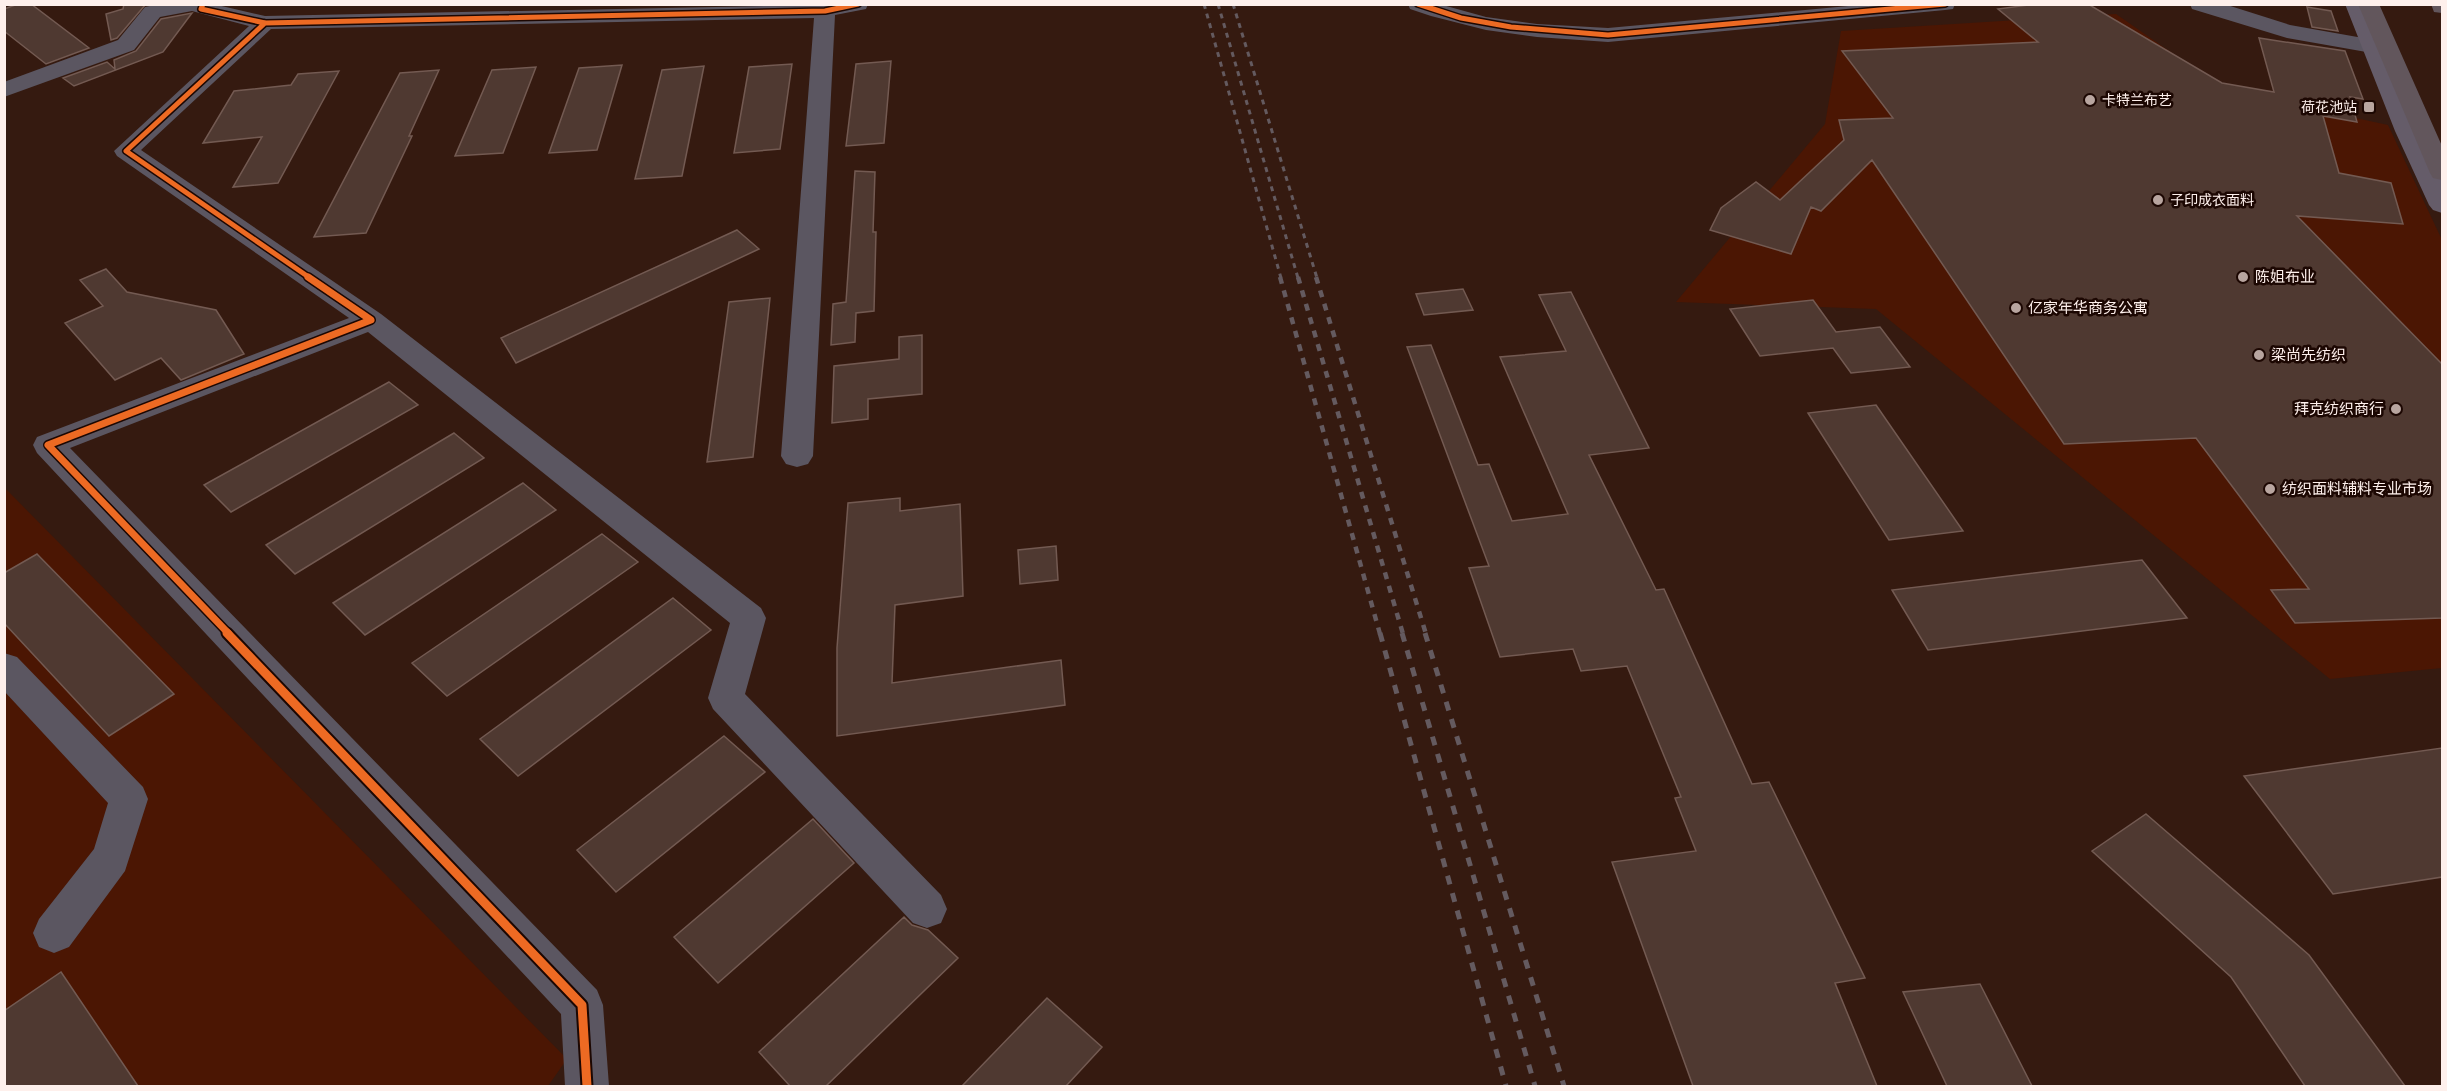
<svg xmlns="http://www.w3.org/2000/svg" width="2447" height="1091" font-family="'Noto Serif','Noto Sans SC',serif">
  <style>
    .built { fill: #4b1603 }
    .building { fill: #4f3931; stroke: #735a52; stroke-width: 1.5 }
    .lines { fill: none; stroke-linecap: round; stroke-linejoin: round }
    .minor { fill: #5b5661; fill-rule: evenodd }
    .major { fill: #655c69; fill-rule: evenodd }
    .highway { fill: #62565c; fill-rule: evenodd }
    .rail-far2 { stroke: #645a5f; stroke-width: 3; stroke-dasharray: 5 5; stroke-linecap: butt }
    .rail-far1 { stroke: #645a5f; stroke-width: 4.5; stroke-dasharray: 7 7; stroke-linecap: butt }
    .rail { stroke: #645a5f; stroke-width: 5; stroke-dasharray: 9 9; stroke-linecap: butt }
    .cycleway-far2-casing { stroke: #1c0702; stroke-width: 8 }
    .cycleway-far1-casing { stroke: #1c0702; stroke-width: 10 }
    .cycleway-casing { stroke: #1c0702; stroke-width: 13 }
    .cycleway-far2 { stroke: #ed6a23; stroke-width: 5 }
    .cycleway-far1 { stroke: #ed6a23; stroke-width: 7 }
    .cycleway { stroke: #ed6a23; stroke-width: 9 }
    .poi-dot { fill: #b8a59f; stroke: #1c0702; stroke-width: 2 }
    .labels { text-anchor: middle; stroke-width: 5; stroke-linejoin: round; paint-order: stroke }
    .far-poi-label { font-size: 14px; fill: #fef0ec; stroke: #1c0702; text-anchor: start }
    .poi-label { font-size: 15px; fill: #fef0ec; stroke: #1c0702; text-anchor: start }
  </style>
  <rect width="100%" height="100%" fill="#351a10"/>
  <path class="built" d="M 2116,14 L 2225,90 L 2388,125 L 2442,240 L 2442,668 L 2330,679 L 1876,309 L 1676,302 L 1825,124 L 1841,31 Z
    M 4,487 L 567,1059 L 548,1086 L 5,1086 Z"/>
  <path class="building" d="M 18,4 L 31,4 L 89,48 L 46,64 L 4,31 L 4,9 Z
    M 124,4 L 146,4 L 117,38 L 111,40 L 106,14 L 123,9 Z
    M 2036,4 L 2088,4 L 2222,83 L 2274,92 L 2259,38 L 2345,51 L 2363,99 L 2350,97 L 2357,122 L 2323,116 L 2339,173 L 2391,183 L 2403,224 L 2297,216 L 2442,364 L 2442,618 L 2295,623 L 2271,590 L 2309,589 L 2196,438 L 2064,444 L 1872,160 L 1821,211 L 1811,207 L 1791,254 L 1710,230 L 1721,208 L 1756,182 L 1780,200 L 1844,140 L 1839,120 L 1893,118 L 1842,51 L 2038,42 L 1998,9 Z
    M 2307,7 L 2331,11 L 2338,31 L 2312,27 Z
    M 192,13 L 163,52 L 74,86 L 63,78 L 107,62 L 115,69 L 114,60 L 136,51 L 161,19 Z
    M 891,61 L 884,143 L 846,146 L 856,64 Z
    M 792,64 L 780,149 L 734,153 L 749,67 Z
    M 622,65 L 597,150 L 549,153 L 579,68 Z
    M 704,66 L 682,176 L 635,179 L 662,70 Z
    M 536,67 L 503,153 L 455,156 L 492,70 Z
    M 439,70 L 409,136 L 412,136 L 366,233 L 314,237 L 400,73 Z
    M 339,71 L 278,183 L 233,187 L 262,137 L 203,143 L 234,91 L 291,85 L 298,74 Z
    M 855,171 L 875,172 L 873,232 L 876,232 L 874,311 L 856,313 L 855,342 L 831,345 L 833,304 L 846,302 Z
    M 737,230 L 759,249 L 516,363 L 501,338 Z
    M 106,269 L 127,292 L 216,310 L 244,354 L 181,380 L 161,358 L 115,380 L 65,323 L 103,306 L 80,280 Z
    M 1463,289 L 1473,310 L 1424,315 L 1416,294 Z
    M 1571,292 L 1649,448 L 1589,455 L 1656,590 L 1664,589 L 1752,784 L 1769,782 L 1865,978 L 1835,983 L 1877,1086 L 1693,1086 L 1612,862 L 1696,851 L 1675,798 L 1681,797 L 1627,666 L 1581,671 L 1573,649 L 1500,657 L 1469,568 L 1489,566 L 1407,347 L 1431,345 L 1478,465 L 1489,464 L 1512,521 L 1568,514 L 1500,357 L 1566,351 L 1539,295 Z
    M 770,298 L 753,457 L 707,462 L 729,302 Z
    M 1813,300 L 1836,332 L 1880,327 L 1910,367 L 1851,373 L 1833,348 L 1760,356 L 1730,309 Z
    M 922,335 L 922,394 L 868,399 L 868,419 L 832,423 L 834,366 L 899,359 L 899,337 Z
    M 389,382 L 418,405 L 231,512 L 204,485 Z
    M 1876,405 L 1963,531 L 1889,540 L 1808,413 Z
    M 454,433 L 484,458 L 295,574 L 266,545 Z
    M 523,483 L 556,510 L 365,635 L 333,603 Z
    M 900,498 L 900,511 L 960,504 L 963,596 L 895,605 L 892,683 L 1061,660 L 1065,705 L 837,736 L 837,648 L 848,503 Z
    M 602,534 L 638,562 L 447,696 L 412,663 Z
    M 1056,546 L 1058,580 L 1020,584 L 1018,550 Z
    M 37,554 L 174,694 L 109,736 L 4,623 L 4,573 Z
    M 2142,560 L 2187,618 L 1928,650 L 1892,590 Z
    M 673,598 L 711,630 L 518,776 L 480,739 Z
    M 724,736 L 765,772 L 616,892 L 577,850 Z
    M 2442,748 L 2442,877 L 2333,894 L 2244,776 Z
    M 2146,814 L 2309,955 L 2405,1086 L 2305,1086 L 2231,977 L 2092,851 Z
    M 813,819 L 854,863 L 718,983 L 674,937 Z
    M 904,917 L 912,925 L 928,930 L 958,958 L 826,1086 L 790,1086 L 759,1052 Z
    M 61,972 L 138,1086 L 4,1086 L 4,1011 Z
    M 1980,984 L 2032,1086 L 1947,1086 L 1903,992 Z
    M 1047,998 L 1102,1047 L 1066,1086 L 962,1086 Z"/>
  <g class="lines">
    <path class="minor" d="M 159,4 L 213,4 L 265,16 L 868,4 L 866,9 L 835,15 L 813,456 L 808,464 L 797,467 L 786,464 L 781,456 L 814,18 L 271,29 L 141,150 L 381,314 L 761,608 L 766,618 L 745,694 L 941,895 L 947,909 L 941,923 L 927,928 L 913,923 L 713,709 L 708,698 L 730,623 L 368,332 L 70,448 L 597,990 L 603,1005 L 609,1086 L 565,1086 L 561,1014 L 37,453 L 33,445 L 37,437 L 349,318 L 117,156 L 114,151 L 249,26 L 192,11 L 160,17 L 134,50 L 4,97 L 4,82 L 118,40 L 145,7 Z
      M 1408,4 L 1439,4 L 1486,17 L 1537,24 L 1608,28 L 1870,4 L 1955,4 L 1953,9 L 1945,10 L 1608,42 L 1537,37 L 1486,30 L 1431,16 L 1410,9 Z
      M 2190,4 L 2224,4 L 2290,25 L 2380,41 L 2383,46 L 2380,51 L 2372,53 L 2287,38 L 2192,9 Z
      M 4,653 L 17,657 L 143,787 L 148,799 L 125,871 L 69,947 L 54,953 L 39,947 L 33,933 L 39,919 L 94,849 L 108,803 L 4,691 Z"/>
    <path class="major" d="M 2345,4 L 2366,4 L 2419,131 L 2442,180 L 2442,213 L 2433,210 L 2429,205 L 2395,131 Z"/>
    <path class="highway" d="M 2358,4 L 2379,4 L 2442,146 L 2442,180 L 2433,178 L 2430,173 Z
      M 2431,4 L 2442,4 L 2442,13 L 2434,12 Z"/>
    <path class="rail-far2" d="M 1204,4 L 1281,278
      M 1218,4 L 1298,278
      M 1233,4 L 1317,278"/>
    <path class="rail-far1" d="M 1280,277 L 1380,634
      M 1298,277 L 1403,634
      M 1316,277 L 1426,634"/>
    <path class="rail" d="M 1380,633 L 1506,1086
      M 1402,633 L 1535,1086
      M 1425,633 L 1564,1086"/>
    <defs>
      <path id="cycleway-far2" d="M 203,4 L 201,9 L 265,23 L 825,11 L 858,4
        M 1418,4 L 1461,18 L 1511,27 L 1608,35 L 1945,4
        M 265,23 L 126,151 L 310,278"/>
      <path id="cycleway-far1" d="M 229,634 L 48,445 L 371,320 L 308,277"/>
      <path id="cycleway" d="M 227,633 L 582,1005 L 587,1086"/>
    </defs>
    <use href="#cycleway-far2" class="cycleway-far2-casing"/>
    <use href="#cycleway-far1" class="cycleway-far1-casing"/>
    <use href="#cycleway" class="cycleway-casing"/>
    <use href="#cycleway-far2" class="cycleway-far2"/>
    <use href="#cycleway-far1" class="cycleway-far1"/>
    <use href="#cycleway" class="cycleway"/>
  </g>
  <g class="poi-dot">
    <circle cx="2090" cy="100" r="6"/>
    <rect x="2363" y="101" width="12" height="12" rx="3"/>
    <circle cx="2158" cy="200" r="6"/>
    <circle cx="2243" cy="277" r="6"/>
    <circle cx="2016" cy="308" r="6"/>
    <circle cx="2259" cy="355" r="6"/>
    <circle cx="2396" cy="409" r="6"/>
    <circle cx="2270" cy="489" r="6"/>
  </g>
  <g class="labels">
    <g class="far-poi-label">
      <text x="2102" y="105">卡特兰布艺</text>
      <text x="2357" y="112" text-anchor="end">荷花池站</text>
      <text x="2170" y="205">子印成衣面料</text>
    </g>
    <g class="poi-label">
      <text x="2255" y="282">陈姐布业</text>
      <text x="2028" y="313">亿家年华商务公寓</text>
      <text x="2271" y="360">梁尚先纺织</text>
      <text x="2384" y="414" text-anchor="end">拜克纺织商行</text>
      <text x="2282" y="494">纺织面料辅料专业市场</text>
    </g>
  </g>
  <rect width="2447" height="1091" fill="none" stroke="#fef0ec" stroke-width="12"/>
</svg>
